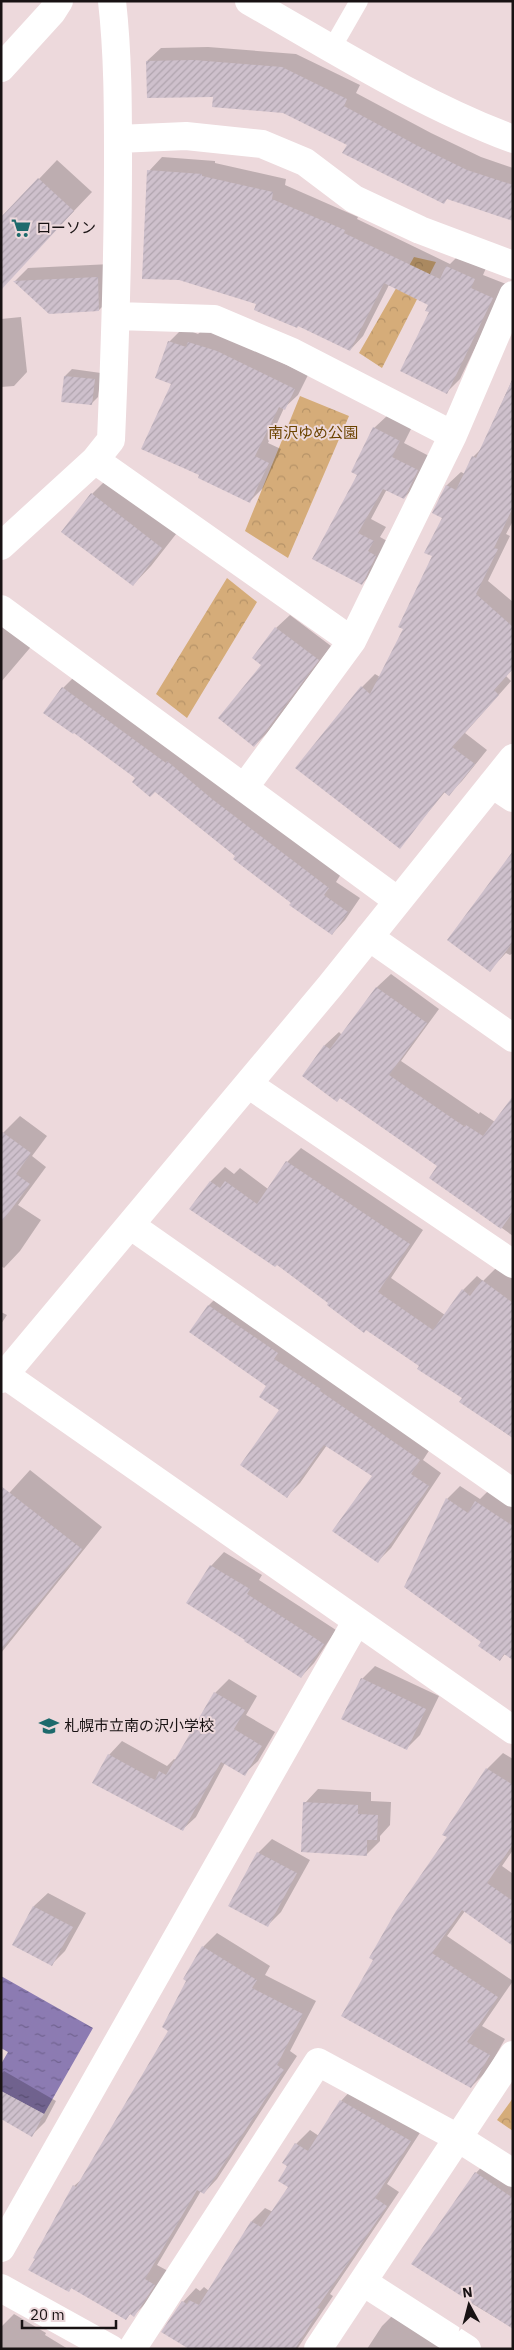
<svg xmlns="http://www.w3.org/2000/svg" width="514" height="2350" font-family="'IBM Plex Sans','Noto Sans JP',sans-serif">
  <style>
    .park { fill: url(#park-crowns) }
    .water { fill: url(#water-ripples) }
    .shadow { fill: #0003 }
    .building { fill: url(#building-hatch) }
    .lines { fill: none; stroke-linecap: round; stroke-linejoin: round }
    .service { stroke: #fff; stroke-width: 18 }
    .minor { stroke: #fff; stroke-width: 28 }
    .tertiary { stroke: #fff; stroke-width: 28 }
    .labels { text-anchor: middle; stroke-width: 4; stroke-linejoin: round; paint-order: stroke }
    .poi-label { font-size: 15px; fill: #181213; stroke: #edd9dc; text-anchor: start }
    .park-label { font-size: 15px; fill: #6b4300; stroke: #edd9dc }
  </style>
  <defs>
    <pattern id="park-crowns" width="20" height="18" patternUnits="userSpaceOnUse" patternTransform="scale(1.25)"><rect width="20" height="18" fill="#d5ac79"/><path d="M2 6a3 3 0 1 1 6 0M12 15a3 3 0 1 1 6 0" fill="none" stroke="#b69368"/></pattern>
    <pattern id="water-ripples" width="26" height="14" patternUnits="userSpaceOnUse" patternTransform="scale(1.25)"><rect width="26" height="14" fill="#8c7bb2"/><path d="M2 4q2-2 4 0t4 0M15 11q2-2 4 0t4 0" fill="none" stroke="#716390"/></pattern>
    <pattern id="building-hatch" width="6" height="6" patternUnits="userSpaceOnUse" patternTransform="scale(1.25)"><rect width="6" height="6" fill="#cec0cc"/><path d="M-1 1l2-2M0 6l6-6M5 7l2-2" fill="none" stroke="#b0a4ae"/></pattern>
  </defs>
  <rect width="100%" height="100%" fill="#edd9dc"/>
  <path class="park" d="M 414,257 L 436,262 L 382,368 L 359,353 Z
    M 300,396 L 349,416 L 288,558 L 245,531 Z
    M 227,578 L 257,602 L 187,718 L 156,694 Z
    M 513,2098 L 513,2131 L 497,2120 Z"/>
  <path class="water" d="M 1,1976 L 93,2028 L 44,2114 L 1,2091 L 1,2064 L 8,2052 L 1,2048 Z"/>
  <path class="shadow" d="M 208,47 L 296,54 L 360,85 L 356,93 L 431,133 L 481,157 L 513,168 L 513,220 L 448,198 L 444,202 L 349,144 L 284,112 L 215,95 L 147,61 L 161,48 Z
    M 162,157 L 215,161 L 215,163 L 286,179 L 285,185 L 358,217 L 357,219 L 450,264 L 460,254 L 487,266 L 483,275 L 506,284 L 460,379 L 447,392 L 430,304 L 389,285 L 363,336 L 350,350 L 258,304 L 149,171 Z
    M 57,160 L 92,192 L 11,277 L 1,219 Z
    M 111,264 L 112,297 L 99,310 L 50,313 L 15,281 L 28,268 Z
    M 21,317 L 27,372 L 14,386 L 1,387 L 1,319 Z
    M 183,328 L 198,334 L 203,329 L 230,338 L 308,375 L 298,395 L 284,408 L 268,443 L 281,449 L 263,488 L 250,501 L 201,474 L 173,383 L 169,342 Z
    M 72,369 L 101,373 L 98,397 L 91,404 L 65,376 Z
    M 513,378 L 513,521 L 506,534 L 510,536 L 488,581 L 513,602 L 513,669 L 506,676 L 511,681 L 465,733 L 487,750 L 462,781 L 448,795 L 445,792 L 399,847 L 362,687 L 375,674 L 380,677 L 405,629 L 433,556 L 443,518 L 434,513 L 447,485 L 461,472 L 465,474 L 473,457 L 481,449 Z
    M 388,415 L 412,427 L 404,443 L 431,457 L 417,484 L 404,498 L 387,489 L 371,519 L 386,527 L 380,537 L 389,542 L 375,570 L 362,584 L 314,558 L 359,475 L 374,428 Z
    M 110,476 L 180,529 L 151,566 L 133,585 L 92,494 Z
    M 290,615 L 331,646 L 268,732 L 254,746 L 263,665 L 254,658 L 276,628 Z
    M 1,618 L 35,642 L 1,682 Z
    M 77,674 L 341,874 L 336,882 L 360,898 L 345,920 L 332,934 L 155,791 L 74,731 L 45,713 L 63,688 Z
    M 513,853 L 513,953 L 510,955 L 506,953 L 490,970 L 449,940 Z
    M 391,974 L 439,1009 L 401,1061 L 479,1114 L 480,1112 L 495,1122 L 513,1098 L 513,1236 L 431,1177 L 439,1165 L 341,1097 L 303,1076 L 325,1045 L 339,1032 L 342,1035 L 377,987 Z
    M 20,1116 L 47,1136 L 32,1156 L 46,1167 L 18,1205 L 41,1220 L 20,1251 L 4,1268 L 1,1266 L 1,1135 Z
    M 301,1148 L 423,1230 L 391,1278 L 445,1315 L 463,1290 L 477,1276 L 483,1281 L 497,1267 L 513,1279 L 513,1438 L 461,1402 L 464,1398 L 421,1366 L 277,1264 L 191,1208 L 211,1181 L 225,1167 L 234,1174 L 240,1168 L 268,1189 L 287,1162 Z
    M 222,1292 L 432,1446 L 423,1460 L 441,1473 L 391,1548 L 378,1561 L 373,1476 L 327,1445 L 300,1483 L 287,1496 L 281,1410 L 268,1385 L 191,1332 L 209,1305 Z
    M 1,1312 L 7,1315 L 1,1324 Z
    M 30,1470 L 102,1527 L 1,1653 L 1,1502 Z
    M 460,1486 L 480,1499 L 490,1489 L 513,1504 L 513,1659 L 505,1654 L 500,1660 L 483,1641 L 405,1587 L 447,1499 Z
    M 224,1552 L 262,1575 L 259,1580 L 336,1630 L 314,1663 L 301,1677 L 211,1566 Z
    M 375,1666 L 439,1696 L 420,1735 L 407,1748 L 362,1679 Z
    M 229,1679 L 257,1696 L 246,1715 L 275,1732 L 258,1761 L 244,1774 L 225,1763 L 196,1817 L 182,1830 L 109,1755 L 122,1741 L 167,1766 L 174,1759 L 176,1760 L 215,1693 Z
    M 503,1753 L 513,1759 L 513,1850 L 502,1866 L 513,1874 L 513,1944 L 465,1911 L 447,1936 L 513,1981 L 482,2026 L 505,2039 L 487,2071 L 471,2087 L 343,2015 L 487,1769 Z
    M 318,1789 L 371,1792 L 371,1801 L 391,1802 L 390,1825 L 380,1836 L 380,1841 L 366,1855 L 305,1803 Z
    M 272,1839 L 310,1860 L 281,1912 L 268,1925 L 230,1905 L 258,1853 Z
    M 48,1893 L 86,1913 L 65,1951 L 52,1964 L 14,1944 L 34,1906 Z
    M 217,1933 L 270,1966 L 265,1975 L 316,2001 L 290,2051 L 297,2056 L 217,2179 L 204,2193 L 201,2191 L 157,2265 L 168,2271 L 147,2302 L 134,2315 L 131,2313 L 126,2319 L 72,2287 L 69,2291 L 74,2186 L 82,2179 L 170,2030 L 188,1980 L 184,1978 L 203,1947 Z
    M 4,2071 L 56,2101 L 45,2122 L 32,2135 L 1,2118 L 1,2074 Z
    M 354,2087 L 423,2128 L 387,2184 L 399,2192 L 330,2294 L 333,2296 L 297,2349 L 192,2349 L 183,2302 L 196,2288 L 200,2291 L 204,2287 L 209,2291 L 252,2221 L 265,2208 L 273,2212 L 290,2187 L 288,2166 L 284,2163 L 296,2144 L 310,2130 L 319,2136 L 341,2101 Z
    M 489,2159 L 513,2175 L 513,2328 L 471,2303 L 476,2173 Z
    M 395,2313 L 452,2349 L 367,2349 L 382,2326 Z
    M 14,2314 L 46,2333 L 45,2335 L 68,2349 L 1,2349 L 1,2327 Z"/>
  <path class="building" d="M 194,60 L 282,67 L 347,99 L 344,106 L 418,146 L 467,170 L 513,185 L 513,221 L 447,199 L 444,204 L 342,153 L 347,145 L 283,113 L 212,107 L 213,97 L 147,98 L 146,61 Z
    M 147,170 L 202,174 L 202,176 L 273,192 L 272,199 L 345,230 L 344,233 L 440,279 L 446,266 L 475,279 L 471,288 L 493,298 L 447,394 L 400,371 L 429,312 L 425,311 L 428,305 L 384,283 L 350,351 L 298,326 L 297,328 L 254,310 L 256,304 L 179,280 L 142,279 Z
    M 38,178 L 74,211 L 1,290 L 1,217 Z
    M 98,277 L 99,311 L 49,314 L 13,281 Z
    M 168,341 L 186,347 L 188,342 L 217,351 L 295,389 L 285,410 L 279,407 L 255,456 L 269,463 L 250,503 L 198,478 L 199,475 L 141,449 L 171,384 L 155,378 Z
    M 64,376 L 95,379 L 92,405 L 61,402 Z
    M 513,378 L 513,507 L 494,548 L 498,549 L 476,594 L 513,627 L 513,669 L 494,690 L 499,695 L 452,747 L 475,764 L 449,796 L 444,792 L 400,849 L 295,768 L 361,686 L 370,694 L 403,629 L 398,627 L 432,556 L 424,553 L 442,518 L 432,513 L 446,485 L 456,490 L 472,456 L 476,458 Z
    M 373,427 L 400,441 L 392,457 L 418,470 L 404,499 L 383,489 L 358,533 L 374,541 L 368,551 L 376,556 L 362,585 L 312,559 L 357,475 L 351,472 Z
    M 91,493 L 162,548 L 133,586 L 61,532 Z
    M 275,627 L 319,660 L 254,747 L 218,718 L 261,665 L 252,658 Z
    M 62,687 L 166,763 L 167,761 L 212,799 L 329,888 L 324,895 L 348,912 L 332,935 L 289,905 L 291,903 L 233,859 L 235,856 L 155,792 L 150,797 L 132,782 L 135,778 L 74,733 L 73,734 L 43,713 Z
    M 513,851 L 513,942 L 490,972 L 447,940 Z
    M 376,987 L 427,1023 L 389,1075 L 465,1127 L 466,1125 L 483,1136 L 513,1096 L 513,1212 L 501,1229 L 429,1178 L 437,1166 L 340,1098 L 337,1102 L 302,1076 L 324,1045 L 330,1049 Z
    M 1,1131 L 31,1153 L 16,1174 L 30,1184 L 1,1223 Z
    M 286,1161 L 410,1244 L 378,1292 L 433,1330 L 462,1289 L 470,1296 L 482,1280 L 513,1303 L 513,1438 L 459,1402 L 462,1398 L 417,1369 L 419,1366 L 366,1330 L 364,1333 L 327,1305 L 328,1303 L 277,1265 L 275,1267 L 189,1209 L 210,1181 L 220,1188 L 225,1181 L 257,1204 Z
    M 208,1305 L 278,1353 L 274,1359 L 321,1389 L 320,1391 L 420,1460 L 411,1474 L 429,1486 L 378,1563 L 332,1531 L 372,1476 L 324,1445 L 287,1498 L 240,1465 L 279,1410 L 259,1397 L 266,1386 L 189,1332 Z
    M 1,1486 L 82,1549 L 1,1650 Z
    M 446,1498 L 468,1513 L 475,1501 L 513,1526 L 513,1660 L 504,1654 L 500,1661 L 478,1646 L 481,1642 L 404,1587 Z
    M 210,1565 L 250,1589 L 247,1594 L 324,1644 L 301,1678 L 244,1641 L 245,1640 L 186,1603 Z
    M 361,1678 L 426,1709 L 407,1750 L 341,1719 Z
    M 214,1692 L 245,1710 L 234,1729 L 262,1746 L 245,1776 L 221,1762 L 183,1831 L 92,1783 L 108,1754 L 155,1780 L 159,1771 L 166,1775 Z
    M 486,1768 L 513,1785 L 513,1844 L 487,1883 L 513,1901 L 513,1946 L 462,1910 L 432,1953 L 498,1997 L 467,2042 L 490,2055 L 471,2088 L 341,2016 L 373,1960 L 369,1958 L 396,1911 L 447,1837 L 442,1835 Z
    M 303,1802 L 358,1805 L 358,1814 L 378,1815 L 377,1840 L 367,1840 L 367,1856 L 301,1852 Z
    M 257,1852 L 297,1873 L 268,1927 L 228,1906 Z
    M 33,1906 L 73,1927 L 52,1966 L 12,1945 Z
    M 202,1946 L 257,1980 L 252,1988 L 303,2014 L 277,2065 L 284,2070 L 204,2194 L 197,2190 L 145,2279 L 155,2285 L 134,2317 L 130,2314 L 126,2320 L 71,2288 L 69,2292 L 28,2270 L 35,2259 L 33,2258 L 73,2185 L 76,2187 L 168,2031 L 162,2027 L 186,1981 L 183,1979 Z
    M 1,2091 L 44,2114 L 32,2137 L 1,2119 Z
    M 340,2100 L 411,2141 L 375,2198 L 387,2206 L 317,2308 L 320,2309 L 295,2349 L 189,2349 L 161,2332 L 182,2301 L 187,2304 L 189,2300 L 199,2305 L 251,2221 L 261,2227 L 288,2187 L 278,2181 L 287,2166 L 282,2163 L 295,2143 L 308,2151 Z
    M 475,2172 L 513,2198 L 513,2329 L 411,2264 Z"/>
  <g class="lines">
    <path class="service" d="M 332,48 L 359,1"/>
    <path class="minor" d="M 118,139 L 186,136 L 262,144 L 305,162 L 354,199 L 420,230 L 513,265
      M 116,316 L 214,319 L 292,352 L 453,435
      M 95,460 L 352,641
      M 1,546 L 95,460 L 111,440 C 115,347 118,254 118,160 C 118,107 118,54 112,1
      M 1,609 L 398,901
      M 492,784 L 513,798
      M 244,788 L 352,641 L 453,435 L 513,295
      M 369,937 L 513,1038
      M 248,1084 L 513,1264
      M 130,1225 L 513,1493
      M 5,1375 L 513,1730
      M 1,1379 L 330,986 L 513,758
      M 1,2248 L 356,1622
      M 363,2282 L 467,2349
      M 1,2288 L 111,2349
      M 132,2349 L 318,2062 L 458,2138 L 513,2173
      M 318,2349 L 513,2055"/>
    <path class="tertiary" d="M 249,1 C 335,50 420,104 513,139
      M 1,68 L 52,12 L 59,1"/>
  </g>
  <defs>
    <symbol id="supermarket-bare" viewBox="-9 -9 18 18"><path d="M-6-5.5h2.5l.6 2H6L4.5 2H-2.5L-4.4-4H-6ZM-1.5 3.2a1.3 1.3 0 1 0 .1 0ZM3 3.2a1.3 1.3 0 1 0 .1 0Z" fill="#1d6a6c" stroke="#edd9dc" stroke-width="2.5" paint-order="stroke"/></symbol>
    <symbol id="school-bare" viewBox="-9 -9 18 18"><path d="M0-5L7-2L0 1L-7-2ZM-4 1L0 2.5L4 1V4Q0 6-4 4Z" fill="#1d6a6c" stroke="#edd9dc" stroke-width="2.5" paint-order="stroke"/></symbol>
  </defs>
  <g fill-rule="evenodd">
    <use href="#supermarket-bare" x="7" y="214" width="28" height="28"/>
    <use href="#school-bare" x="35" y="1712" width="28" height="28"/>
  </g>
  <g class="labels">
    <g class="poi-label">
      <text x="36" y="233">ローソン</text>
      <text x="64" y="1731">札幌市立南の沢小学校</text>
    </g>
    <g class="park-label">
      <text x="313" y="438">南沢ゆめ公園</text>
    </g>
  </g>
  <rect width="514" height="2350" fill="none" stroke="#181213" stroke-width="5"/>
  <g transform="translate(469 2305) rotate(353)" stroke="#edd9dc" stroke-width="4" paint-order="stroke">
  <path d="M0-4L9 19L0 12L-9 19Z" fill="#181213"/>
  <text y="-8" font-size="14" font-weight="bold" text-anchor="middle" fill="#181213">N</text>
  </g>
  <path d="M22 2320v8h94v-8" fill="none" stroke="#181213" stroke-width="2.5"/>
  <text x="30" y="2320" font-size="15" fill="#181213" stroke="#edd9dc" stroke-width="4" paint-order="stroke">20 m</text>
</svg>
